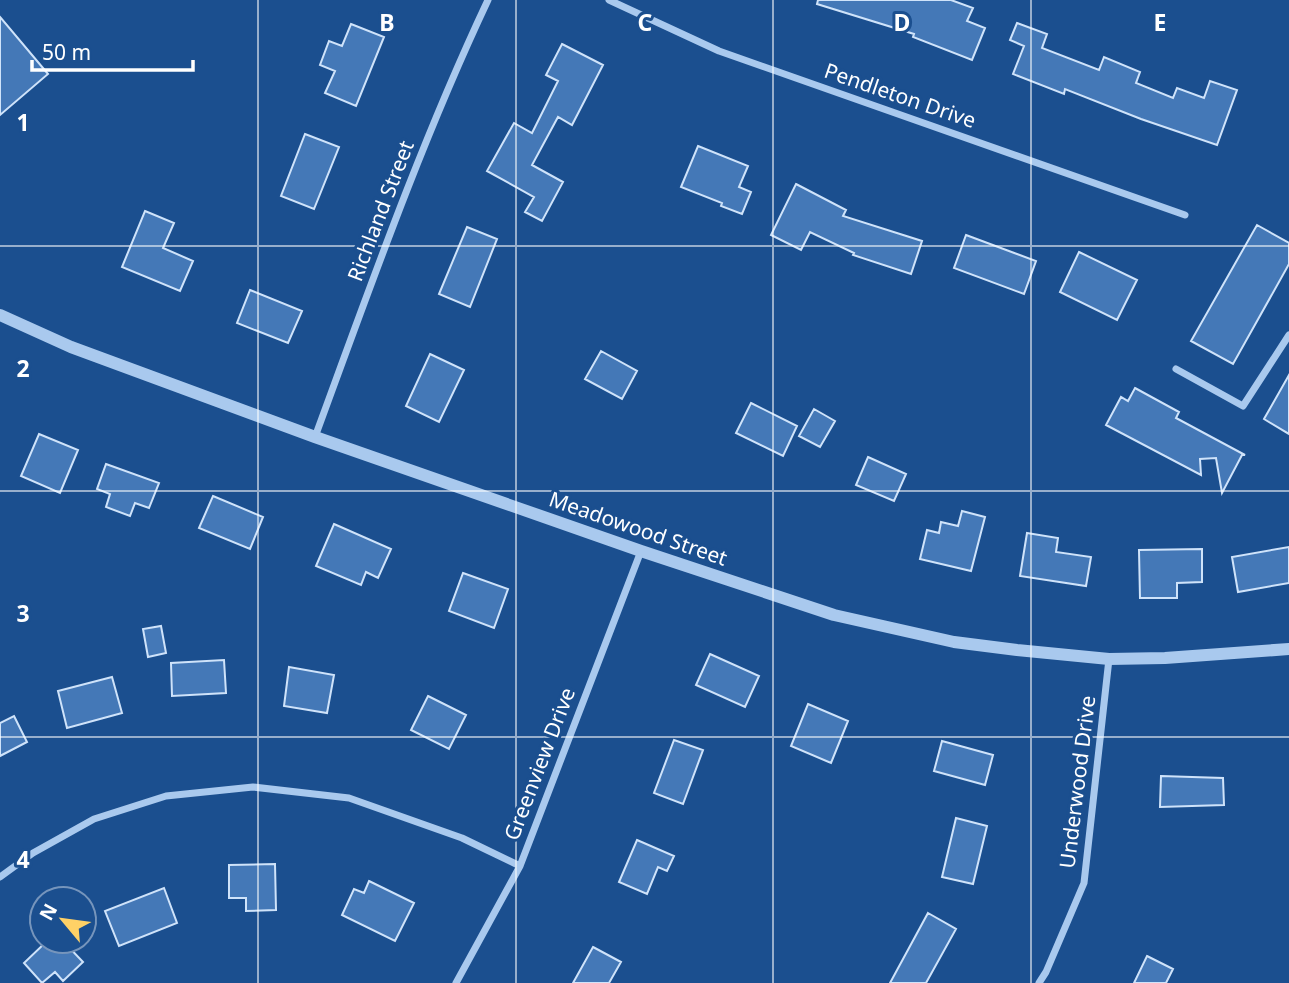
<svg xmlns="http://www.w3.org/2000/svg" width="1289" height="983" font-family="'Noto Sans',sans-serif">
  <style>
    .building { fill: #4478b7; stroke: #cfe3fa; stroke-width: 2 }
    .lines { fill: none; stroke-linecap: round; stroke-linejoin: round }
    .minor { stroke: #a9c9ee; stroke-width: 7 }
    .tertiary { stroke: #a9c9ee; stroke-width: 12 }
    .grid { fill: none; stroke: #fff; stroke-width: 2; stroke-opacity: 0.55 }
    .labels { text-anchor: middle; stroke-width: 6; stroke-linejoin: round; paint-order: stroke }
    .street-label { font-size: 21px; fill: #fff; stroke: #1b4f8f }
    .grid-label { font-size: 23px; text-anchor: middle; font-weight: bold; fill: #fff; stroke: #1b4f8f; stroke-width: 6; stroke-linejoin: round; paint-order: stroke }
  </style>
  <rect width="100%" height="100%" fill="#1b4f8f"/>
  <path class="building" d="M 818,0 L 951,0 L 973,8 L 967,21 L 985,28 L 972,60 L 913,37 L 914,34 L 817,4 Z
    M 0,17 L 48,74 L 0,115 Z
    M 1017,23 L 1047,34 L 1042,48 L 1099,70 L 1104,57 L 1140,72 L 1136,83 L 1173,98 L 1177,88 L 1204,98 L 1210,81 L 1237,90 L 1217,145 L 1141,119 L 1065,89 L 1064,94 L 1013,74 L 1024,46 L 1010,40 Z
    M 351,24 L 384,37 L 356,106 L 325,93 L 335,71 L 320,65 L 329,41 L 342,46 Z
    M 562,44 L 603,65 L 572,125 L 558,117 L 532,165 L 563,182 L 542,221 L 525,212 L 534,197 L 487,171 L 514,123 L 532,133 L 558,81 L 546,75 Z
    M 305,134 L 339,147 L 314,209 L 281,196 Z
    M 698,146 L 748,166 L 739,187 L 751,192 L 742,214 L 721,206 L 722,203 L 681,187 Z
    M 796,184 L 846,210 L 843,216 L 922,241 L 911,274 L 853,255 L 854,253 L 810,232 L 801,250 L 771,235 Z
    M 145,211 L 174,223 L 163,248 L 193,261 L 180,291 L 122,267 Z
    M 1257,225 L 1289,243 L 1289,264 L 1233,364 L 1191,341 Z
    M 467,227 L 497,239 L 470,307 L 439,294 Z
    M 966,235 L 1036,261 L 1024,294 L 954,268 Z
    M 1079,252 L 1137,280 L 1117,320 L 1060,292 Z
    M 250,290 L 302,311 L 288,343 L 237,323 Z
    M 601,351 L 637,371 L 622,399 L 585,379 Z
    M 430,354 L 464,370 L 439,422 L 406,406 Z
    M 1289,375 L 1289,434 L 1264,419 Z
    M 1135,388 L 1179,412 L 1176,418 L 1245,455 L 1242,455 L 1222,493 L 1216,458 L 1200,459 L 1201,475 L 1106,425 L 1121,397 L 1128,401 Z
    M 751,403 L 797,426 L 783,456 L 736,433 Z
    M 814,409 L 835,421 L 820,447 L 799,436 Z
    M 39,434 L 78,450 L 60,493 L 21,476 Z
    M 868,457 L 906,474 L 894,501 L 856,485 Z
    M 106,464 L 159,483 L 149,508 L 135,503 L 130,516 L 106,507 L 110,494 L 97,489 Z
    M 213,496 L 263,517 L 250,549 L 199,528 Z
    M 962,511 L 985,517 L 971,571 L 920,559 L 927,530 L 939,533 L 941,522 L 958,526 Z
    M 334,524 L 391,549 L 378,578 L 366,572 L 361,585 L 316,566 Z
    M 1027,533 L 1058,538 L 1056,552 L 1091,557 L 1086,586 L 1020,576 Z
    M 1289,547 L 1289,583 L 1238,592 L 1232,557 Z
    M 1202,549 L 1202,582 L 1177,583 L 1177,598 L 1140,598 L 1139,550 Z
    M 463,573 L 508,589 L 494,628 L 449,611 Z
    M 161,626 L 166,653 L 148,657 L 143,629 Z
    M 710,654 L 759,676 L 745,707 L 696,685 Z
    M 224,660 L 226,693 L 172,696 L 171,663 Z
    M 289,667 L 334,675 L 327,713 L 284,706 Z
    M 112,677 L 122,713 L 67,728 L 58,691 Z
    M 428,696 L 466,715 L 449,749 L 411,730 Z
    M 808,704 L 848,721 L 831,763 L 791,746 Z
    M 14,716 L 27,742 L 0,756 L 0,723 Z
    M 674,740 L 703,750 L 683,804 L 654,793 Z
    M 942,741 L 993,755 L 985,785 L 934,771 Z
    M 1161,776 L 1223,778 L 1224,805 L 1160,807 Z
    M 956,818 L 987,826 L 973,884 L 942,877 Z
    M 637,840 L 674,856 L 667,871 L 658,867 L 647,894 L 619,882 Z
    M 275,864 L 276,910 L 246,911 L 246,898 L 229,898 L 229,865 Z
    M 369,881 L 414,903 L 395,941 L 342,915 L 354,889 L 364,893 Z
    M 164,888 L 177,923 L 119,946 L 105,911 Z
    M 928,913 L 956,929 L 926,983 L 890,983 Z
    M 47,941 L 63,941 L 83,962 L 63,981 L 55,972 L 42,983 L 24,963 Z
    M 593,947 L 621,962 L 609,983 L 573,983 Z
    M 1147,956 L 1173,969 L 1166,983 L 1134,983 Z"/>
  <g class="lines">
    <path class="minor" d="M 609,0 L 719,51 L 1185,215
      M 1176,369 L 1243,406 L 1289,335
      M 315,437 C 369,290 421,142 488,0
      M 0,877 L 33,853 L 94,819 L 166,796 L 253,787 L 349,798 L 462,838 L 520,866
      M 456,983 L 520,866 L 641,551
      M 1039,983 L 1046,972 L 1084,883 L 1109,659"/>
    <path class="tertiary" d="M 0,315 L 71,347 L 315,437 L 641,551 L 834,615 L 954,642 L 1017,650 L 1109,659 L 1165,658 L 1289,649"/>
  </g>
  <path class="grid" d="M 258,0 L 258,983M 516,0 L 516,983M 773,0 L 773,983M 1031,0 L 1031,983M 0,246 L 1289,246M 0,491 L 1289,491M 0,737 L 1289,737"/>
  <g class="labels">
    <g class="street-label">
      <text transform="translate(900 96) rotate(19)" y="7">Pendleton Drive</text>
      <text transform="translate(381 211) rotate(-69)" y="7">Richland Street</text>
      <text transform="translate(638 529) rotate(19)" y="7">Meadowood Street</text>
      <text transform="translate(540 764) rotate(-69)" y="7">Greenview Drive</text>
      <text transform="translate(1078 782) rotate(-83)" y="7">Underwood Drive</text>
    </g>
  </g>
  <g class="grid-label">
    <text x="387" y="31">B</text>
    <text x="645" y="31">C</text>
    <text x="902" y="31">D</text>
    <text x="1160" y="31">E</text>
    <text x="23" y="131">1</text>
    <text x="23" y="377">2</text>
    <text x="23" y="622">3</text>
    <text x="23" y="868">4</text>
  </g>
  <g transform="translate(63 920) rotate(299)"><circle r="33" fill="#1b4f8f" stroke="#7695bc" stroke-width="2"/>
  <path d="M0-5L12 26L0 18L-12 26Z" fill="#ffd166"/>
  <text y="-10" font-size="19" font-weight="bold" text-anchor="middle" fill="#ffffff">N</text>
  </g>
  <path d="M32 60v10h161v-10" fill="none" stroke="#ffffff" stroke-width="3.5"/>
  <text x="42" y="60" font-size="21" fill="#ffffff" stroke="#1b4f8f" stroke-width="5" paint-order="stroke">50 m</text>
</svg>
